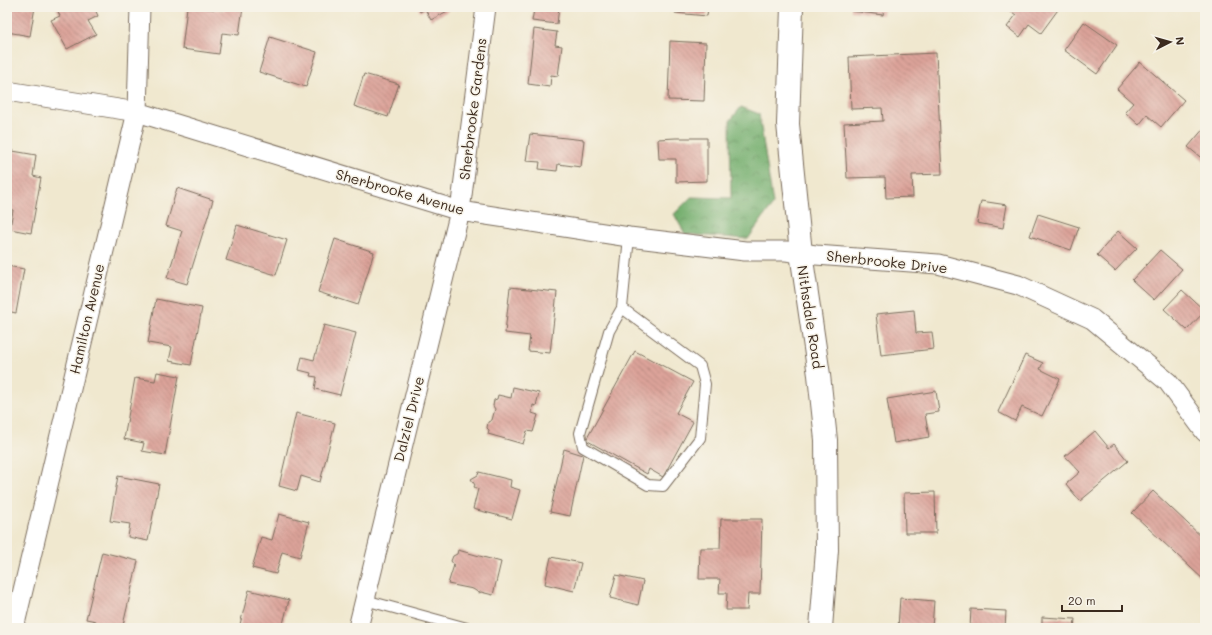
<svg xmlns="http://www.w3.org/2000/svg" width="1212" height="635" font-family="Mali,sans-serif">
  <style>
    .forest { fill: url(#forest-crowns); stroke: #586c46 }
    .building { fill: url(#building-back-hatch) }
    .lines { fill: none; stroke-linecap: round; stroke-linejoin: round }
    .service-casing { stroke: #7a6c5c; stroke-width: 12 }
    .minor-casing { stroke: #7a6c5c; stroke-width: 21 }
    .tertiary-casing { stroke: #7a6c5c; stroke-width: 24 }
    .service { stroke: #fff; stroke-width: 10 }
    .minor { stroke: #fff; stroke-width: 19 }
    .tertiary { stroke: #fff; stroke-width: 22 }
    .labels { text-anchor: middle; stroke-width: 3; stroke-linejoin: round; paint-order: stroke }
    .street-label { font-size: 14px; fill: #3b2a1e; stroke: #f7f3e8 }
  </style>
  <defs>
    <pattern id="forest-crowns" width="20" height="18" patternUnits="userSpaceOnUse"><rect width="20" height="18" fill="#75af6e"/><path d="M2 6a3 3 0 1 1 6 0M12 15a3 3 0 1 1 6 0" fill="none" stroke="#618f5a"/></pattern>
    <pattern id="building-back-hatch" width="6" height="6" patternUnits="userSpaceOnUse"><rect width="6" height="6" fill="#dca39a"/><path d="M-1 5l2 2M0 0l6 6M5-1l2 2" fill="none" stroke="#b4857d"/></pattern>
  </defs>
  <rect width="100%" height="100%" fill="#f7f3e8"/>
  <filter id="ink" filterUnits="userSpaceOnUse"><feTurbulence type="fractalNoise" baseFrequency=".025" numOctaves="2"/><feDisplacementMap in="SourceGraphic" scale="8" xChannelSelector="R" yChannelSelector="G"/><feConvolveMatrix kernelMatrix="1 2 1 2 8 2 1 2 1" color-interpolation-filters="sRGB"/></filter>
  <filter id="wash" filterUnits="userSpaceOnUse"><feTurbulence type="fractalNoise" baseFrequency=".012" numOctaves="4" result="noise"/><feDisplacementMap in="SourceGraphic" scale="16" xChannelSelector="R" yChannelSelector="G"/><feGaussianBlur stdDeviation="0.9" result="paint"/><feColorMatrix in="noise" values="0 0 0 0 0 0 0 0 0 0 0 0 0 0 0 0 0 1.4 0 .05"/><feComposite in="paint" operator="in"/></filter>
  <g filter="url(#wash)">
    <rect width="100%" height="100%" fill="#f0e8cf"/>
    <path class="forest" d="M 741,107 L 759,114 L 773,204 L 748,239 L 685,234 L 674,214 L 691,197 L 731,198 L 730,121 Z"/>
    <g id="blocks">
      <path class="building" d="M 7,7 L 35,7 L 30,36 L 7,32 Z
        M 56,7 L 94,7 L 98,16 L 88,21 L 96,34 L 67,49 L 51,20 L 60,16 Z
        M 187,7 L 224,10 L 224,7 L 243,7 L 239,35 L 222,33 L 219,54 L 182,49 Z
        M 418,7 L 450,7 L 451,9 L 431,20 L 425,9 L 420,12 Z
        M 523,7 L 559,7 L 557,24 L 532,21 L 534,9 Z
        M 676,7 L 708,7 L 707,16 L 675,13 Z
        M 851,7 L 884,7 L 883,15 L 851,11 Z
        M 1005,7 L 1060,7 L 1041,33 L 1029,24 L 1020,37 L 1007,27 L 1016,15 Z
        M 1084,22 L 1117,45 L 1097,74 L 1064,50 Z
        M 534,29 L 557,32 L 555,45 L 562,46 L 558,76 L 551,75 L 550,87 L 528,84 Z
        M 270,37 L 317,52 L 306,87 L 259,72 Z
        M 670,41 L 706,43 L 704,101 L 668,100 Z
        M 936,53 L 942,174 L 912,175 L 913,197 L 886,198 L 885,177 L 847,178 L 844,123 L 883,121 L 882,108 L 851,109 L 849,57 Z
        M 1140,62 L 1184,100 L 1161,127 L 1147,115 L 1139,125 L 1125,112 L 1133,103 L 1117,89 Z
        M 364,74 L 399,84 L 388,117 L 354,106 Z
        M 1205,127 L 1205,161 L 1188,147 Z
        M 530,134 L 584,140 L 581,167 L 558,164 L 557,171 L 539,169 L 540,162 L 526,161 Z
        M 676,138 L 707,138 L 707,181 L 676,182 L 676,159 L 659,159 L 658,139 Z
        M 7,150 L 36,155 L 33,176 L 41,178 L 31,233 L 10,229 L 13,210 L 7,209 Z
        M 177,188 L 213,200 L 187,284 L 167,278 L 182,231 L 166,226 Z
        M 981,201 L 1007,205 L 1003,228 L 977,223 Z
        M 1038,214 L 1079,227 L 1071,250 L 1030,236 Z
        M 237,225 L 287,240 L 276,275 L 226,260 Z
        M 1118,231 L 1137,248 L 1115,271 L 1097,255 Z
        M 335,239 L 374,252 L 358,305 L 318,292 Z
        M 1160,250 L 1182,269 L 1154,300 L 1132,280 Z
        M 7,266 L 24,269 L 16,313 L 7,311 Z
        M 510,287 L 557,292 L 550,353 L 528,351 L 530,336 L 505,333 Z
        M 1182,290 L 1205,311 L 1187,330 L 1164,309 Z
        M 156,299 L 202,308 L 191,365 L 169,361 L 172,347 L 148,343 Z
        M 914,310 L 916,333 L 932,332 L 934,349 L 881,355 L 876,314 Z
        M 324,325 L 356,333 L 340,395 L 315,389 L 317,377 L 310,376 L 311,373 L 299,370 L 302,357 L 314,360 Z
        M 635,351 L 693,382 L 676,413 L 693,422 L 663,477 L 649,469 L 647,474 L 586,440 Z
        M 1025,355 L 1043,363 L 1040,369 L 1060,379 L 1042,416 L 1022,407 L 1015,421 L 998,412 Z
        M 157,372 L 179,376 L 165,455 L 142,451 L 144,443 L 124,439 L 135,378 L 155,381 Z
        M 513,387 L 539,393 L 536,406 L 533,405 L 532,413 L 538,415 L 533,432 L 527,431 L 523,444 L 488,434 L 489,430 L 487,428 L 488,422 L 492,420 L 495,409 L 493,406 L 494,400 L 497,399 L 498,395 L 511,398 Z
        M 936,391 L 939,412 L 925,414 L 929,437 L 894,443 L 887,399 Z
        M 296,413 L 335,423 L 320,482 L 301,476 L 297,491 L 279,486 Z
        M 1095,431 L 1109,448 L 1114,444 L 1128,461 L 1080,501 L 1066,484 L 1080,472 L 1065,456 Z
        M 564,449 L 583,455 L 570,516 L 550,512 Z
        M 479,472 L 511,480 L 510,487 L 520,490 L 512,519 L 473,509 L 478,489 L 474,487 L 475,485 L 471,479 L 478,475 Z
        M 118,476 L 159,484 L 148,541 L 128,537 L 130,524 L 110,521 Z
        M 1153,491 L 1205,540 L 1205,581 L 1132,513 Z
        M 935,492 L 936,533 L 905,533 L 904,493 Z
        M 279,514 L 309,522 L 300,557 L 282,552 L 276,574 L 252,568 L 261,537 L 272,540 Z
        M 721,519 L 762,519 L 760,594 L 748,594 L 747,610 L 726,610 L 727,593 L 719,593 L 720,579 L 699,579 L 700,548 L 720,548 Z
        M 458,550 L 501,562 L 493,595 L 481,592 L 479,593 L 473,589 L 448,584 L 454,565 L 451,561 L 453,556 L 457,554 Z
        M 102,552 L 138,561 L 123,625 L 135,628 L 95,628 L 96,621 L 86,619 Z
        M 551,557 L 581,563 L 574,591 L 545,584 Z
        M 616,575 L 643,581 L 638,605 L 610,598 Z
        M 249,590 L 289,600 L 282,628 L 239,628 Z
        M 900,598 L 934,601 L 932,628 L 898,628 Z
        M 971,609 L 1006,611 L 1005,628 L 970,628 Z
        M 1042,617 L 1075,619 L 1074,628 L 1042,628 Z
        M 427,624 L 441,627 L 441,628 L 426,628 Z"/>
    </g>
  </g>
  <g filter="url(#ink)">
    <use href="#blocks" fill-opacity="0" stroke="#7a6c5c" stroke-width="1"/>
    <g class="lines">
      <defs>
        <path id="service" d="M 622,308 L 700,366 L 705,384 L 700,438 L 663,486 L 648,485 L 583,447 L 580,433 L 609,331 L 622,308 L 629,237
          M 365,600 L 467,628"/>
        <path id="minor" d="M 7,91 L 137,112 L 460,211 L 629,237 L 745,251 L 786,251 L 816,255 L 938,264 L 1018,285 L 1092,319 L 1168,382 L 1205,432
          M 14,628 L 137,112 L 140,7
          M 358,628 L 460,211 L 486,7"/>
        <path id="tertiary" d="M 792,7 L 788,124 L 801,253 L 819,375 L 826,440 L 827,550 L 821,628"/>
      </defs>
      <use href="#service" class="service-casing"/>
      <use href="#minor" class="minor-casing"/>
      <use href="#tertiary" class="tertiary-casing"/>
      <use href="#service" class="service"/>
      <use href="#minor" class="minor"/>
      <use href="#tertiary" class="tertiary"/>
    </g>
  </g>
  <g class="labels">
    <g class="street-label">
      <text transform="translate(473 109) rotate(-83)" y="5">Sherbrooke Gardens</text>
      <text transform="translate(400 192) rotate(16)" y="5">Sherbrooke Avenue</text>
      <text transform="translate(887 262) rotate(6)" y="5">Sherbrooke Drive</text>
      <text transform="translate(810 317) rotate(81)" y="5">Nithsdale Road</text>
      <text transform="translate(87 319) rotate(-77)" y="5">Hamilton Avenue</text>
      <text transform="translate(409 419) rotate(-76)" y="5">Dalziel Drive</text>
    </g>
  </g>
  <rect width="1212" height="635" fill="none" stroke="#f7f3e8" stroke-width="24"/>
  <g transform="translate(1170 42) rotate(84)" stroke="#f7f3e8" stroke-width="3" paint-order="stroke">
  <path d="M0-3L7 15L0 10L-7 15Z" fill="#3b2a1e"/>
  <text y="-6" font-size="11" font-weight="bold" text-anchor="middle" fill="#3b2a1e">N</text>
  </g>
  <path d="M1062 605v6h60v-6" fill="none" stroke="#3b2a1e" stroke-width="2"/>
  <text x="1068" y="605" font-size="12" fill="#3b2a1e" stroke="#f7f3e8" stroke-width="3" paint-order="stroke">20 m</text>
</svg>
